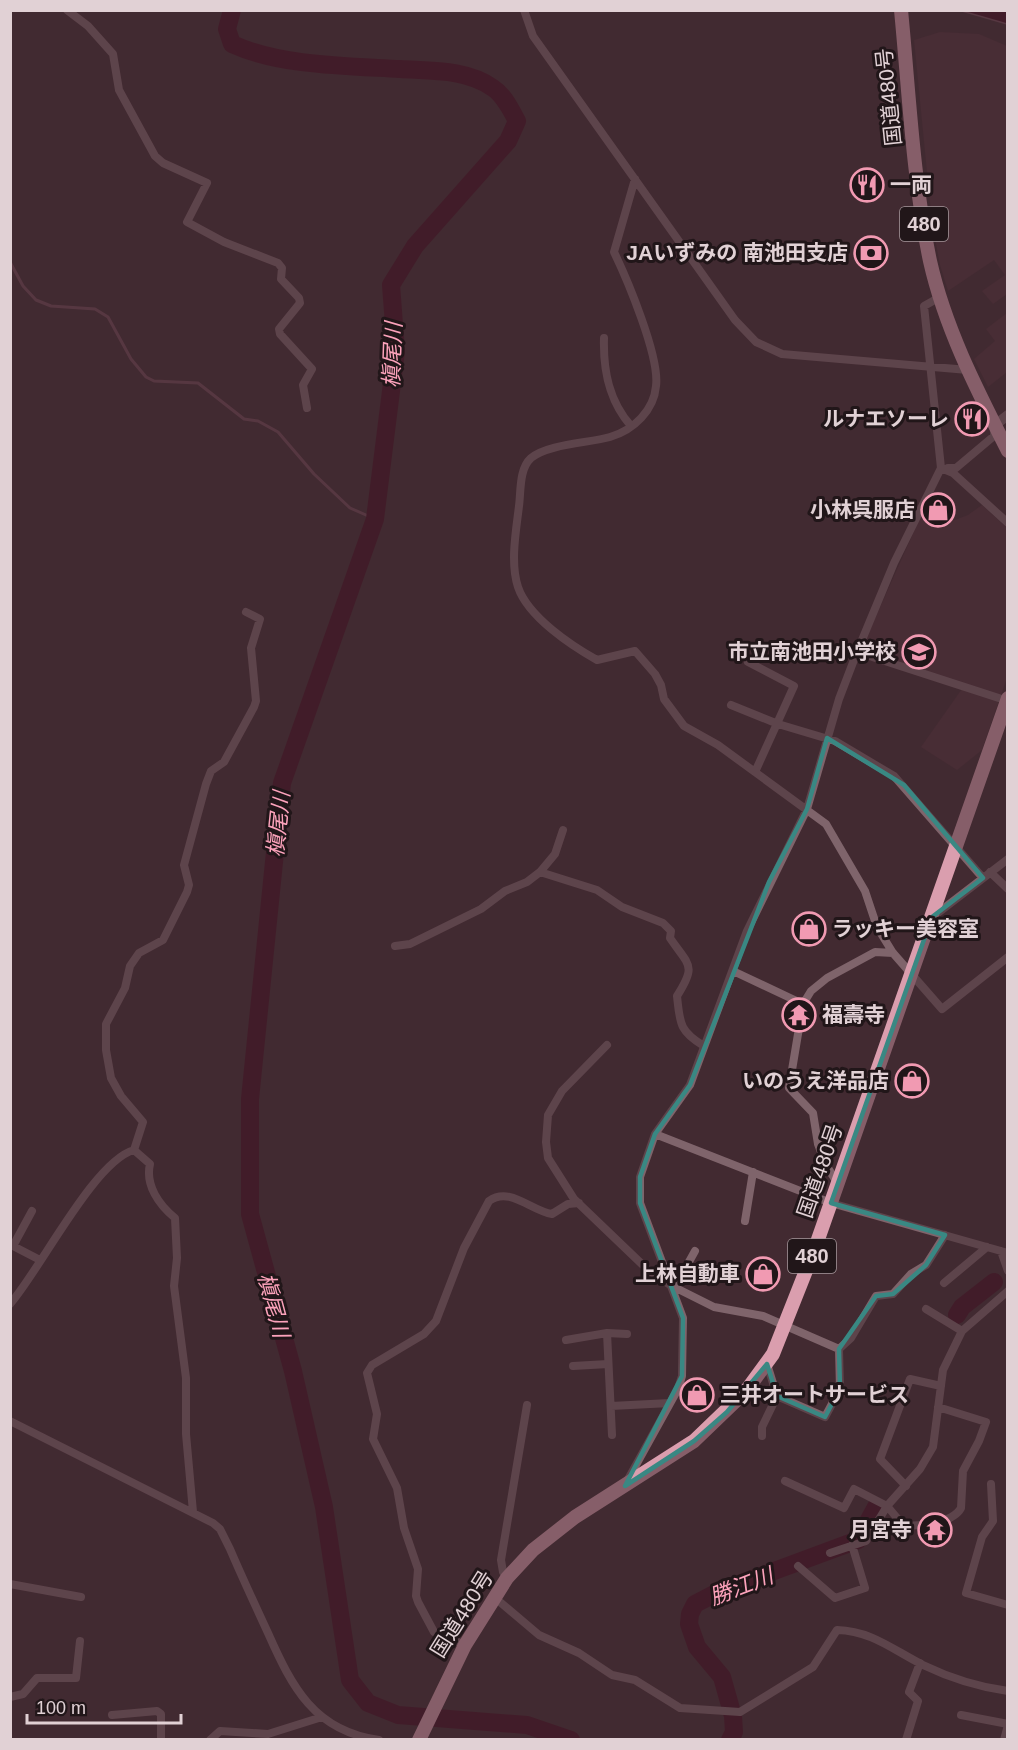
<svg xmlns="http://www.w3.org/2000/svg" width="1018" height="1750" font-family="Arial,'Noto Sans JP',sans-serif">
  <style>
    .built { fill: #50313a }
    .water { fill: #400d20; stroke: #704856; stroke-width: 1.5 }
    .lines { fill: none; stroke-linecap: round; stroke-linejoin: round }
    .stream { stroke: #704856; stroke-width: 3 }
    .river { stroke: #400d20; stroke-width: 18 }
    .minor { stroke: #7f646b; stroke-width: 8 }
    .tertiary { stroke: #7f646b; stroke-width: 10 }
    .trunk { stroke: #da9eae; stroke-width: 14 }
    .marked { fill: none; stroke: #398883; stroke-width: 4.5; stroke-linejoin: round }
    .labels { text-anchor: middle; stroke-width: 6; stroke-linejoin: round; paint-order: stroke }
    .shield { fill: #211619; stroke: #a7999d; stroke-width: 1.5 }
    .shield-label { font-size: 20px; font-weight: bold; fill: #e1d1d5 }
    .street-label { font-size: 21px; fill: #e1d1d5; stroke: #211619 }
    .poi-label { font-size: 21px; font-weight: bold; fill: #e1d1d5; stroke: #211619; text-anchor: end }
    .water-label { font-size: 22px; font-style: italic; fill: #fca2bb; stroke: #211619 }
  </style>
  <rect width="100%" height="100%" fill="#422a31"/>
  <path class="built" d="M 940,32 L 979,34 L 1007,46 L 1007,294 L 993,304 L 982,291 L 1005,275 L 994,260 L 948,291 L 940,265 L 932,223 L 914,40 Z
    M 1007,313 L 1007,372 L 988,387 L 974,359 L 995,341 L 986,329 Z
    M 982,505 L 1007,528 L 1007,678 L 982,750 L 957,770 L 921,747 L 964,686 L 860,652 L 920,518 L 939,526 L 968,515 Z"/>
  <path class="water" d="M 962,11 L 1007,11 L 1007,24 Z"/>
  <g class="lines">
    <path class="stream" d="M 10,262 L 23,286 L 36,300 L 51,306 L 95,309 L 108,317 L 131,359 L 146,377 L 154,381 L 198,383 L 244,419 L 258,421 L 278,432 L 314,474 L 350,508 L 375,519"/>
    <path class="river" d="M 232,10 L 227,29 L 232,44 C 280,66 347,66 400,69 C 430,71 467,69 493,88 C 504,95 511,110 517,121 L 508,141 L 415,246 L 391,285 L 396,351 L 375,519 L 282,783 L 250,1099 L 250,1214 L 293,1371 L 324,1507 L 350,1680 L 368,1703 L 398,1715 L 527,1725 L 571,1740
      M 957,1315 L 962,1307 L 994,1282
      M 730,1740 L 734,1732 L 733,1716 L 722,1677 L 697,1647 L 689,1624 L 690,1614 L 695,1604 L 720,1591 L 858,1540 L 876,1507"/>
    <path class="minor" d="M 67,10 L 88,26 L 113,54 L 119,90 L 155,156 L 163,163 L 207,183 L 187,222 L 224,242 L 278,263 L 282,268 L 281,279 L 299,298 L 300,303 L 279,329 L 280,334 L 312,369 L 303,385 L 307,408
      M 524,10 L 533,36 L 735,320 L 756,342 L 782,354 L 968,370
      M 635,179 L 614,252 C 627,279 660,357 656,386 C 654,410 634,430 610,437 C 589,443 548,444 531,458 C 519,469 521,491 519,506 C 516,531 510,563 518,587 C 528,617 572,646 597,660 L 635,651 L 655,674 L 661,685 L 664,699 L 684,726 L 718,745 L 826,824 L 865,891 L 877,927 L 893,953 L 942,1009 L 1008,957
      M 604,338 C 603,371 609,401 631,426
      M 941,468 L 953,473 L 1008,523
      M 948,468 L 956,468 L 994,436 L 995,426
      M 857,652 L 1008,701
      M 748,662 L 794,686 L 755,772
      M 731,705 L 778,724 L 835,741 L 894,776 L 983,878
      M 540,872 L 597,890 L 622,907 L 663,923 L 671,931 L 670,938 C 689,966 697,965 677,996 C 680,1023 679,1031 704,1046
      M 990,872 L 1008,889
      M 934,911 L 939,912 L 1008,859
      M 395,946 L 410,944 L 481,909 L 505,891 L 527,882 L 540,872 L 555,854 L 563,830
      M 733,971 L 803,1004
      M 607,1045 L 562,1091 L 548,1115 L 546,1142 L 548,1158 L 574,1199 L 648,1270 L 670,1285 L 714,1307 L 763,1316 L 839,1349
      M 655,1134 L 831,1203 L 1008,1253
      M 134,1150 L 143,1122 L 121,1096 L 111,1078 L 106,1050 L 106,1024 L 125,988 L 130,966 L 139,953 L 163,940 L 187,892 L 189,885 L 184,865 L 206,784 L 211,771 L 224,762 L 254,707 L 256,701 L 251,648 L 260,619 L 246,612
      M 134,1150 L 150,1164 C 145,1185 159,1205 175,1218 L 177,1258 L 174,1286 L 186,1378 L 186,1434 L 193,1512
      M 838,1184 L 826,1165 L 818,1144 L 813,1113 L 789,1088 L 803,1004 L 811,991 L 827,978 L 875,952 L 893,953
      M 32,1211 L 13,1246 L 40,1260
      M 745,1221 L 753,1172
      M 1001,1251 L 1008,1271
      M 944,1283 L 987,1247
      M 675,1287 L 695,1251
      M 10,1304 C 40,1270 94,1161 134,1150
      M 926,1309 L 962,1331
      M 607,1333 L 612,1435
      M 566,1340 L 607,1333 L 627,1334
      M 573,1366 L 608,1364
      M 777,1396 L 825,1417 L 840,1389 L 839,1349 L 851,1338 L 876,1296 L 893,1294 L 911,1274 L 926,1265 L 945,1235
      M 611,1406 L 670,1403
      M 10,1421 L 213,1523 L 220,1529 L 230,1549 C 242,1577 255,1605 268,1633 C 292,1687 314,1731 379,1740
      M 762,1436 L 762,1427 L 777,1396 L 767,1364
      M 785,1481 L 844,1508 L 854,1489 L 887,1506 L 903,1525 C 919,1527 953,1523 961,1508 L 963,1471 L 979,1441 L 986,1422 L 938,1407
      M 626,1483 L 678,1389 L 682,1376 L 683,1318 L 640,1203 L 640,1177 L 655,1134 L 690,1085 L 747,931 L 807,809 L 839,699 L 857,652 L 894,563 L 941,468 L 924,306 L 940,297
      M 991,1484 L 993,1521 L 982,1537 L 966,1593 L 1008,1605
      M 906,1486 L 880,1459 L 910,1379 L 941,1386
      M 830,1553 L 866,1541 L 887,1506 L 920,1469 L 933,1447 L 943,1370 L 962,1331 L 1008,1291
      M 798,1566 L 835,1598 L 865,1588 L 852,1545
      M 507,1578 L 503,1572 L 501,1560 L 527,1405
      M 10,1584 L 81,1597
      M 494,1597 L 539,1635 L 579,1653 L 612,1675 L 635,1680 L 680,1708 L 740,1712 L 813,1667 L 837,1630 C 872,1631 893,1650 923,1665 C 950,1678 978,1687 1008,1691
      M 465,1645 L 434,1632 L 418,1602 L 416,1596 L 418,1569 L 404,1528 L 397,1488 L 373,1439 L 377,1414 L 367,1373 L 372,1365 L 424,1334 L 436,1321 L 464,1248 L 489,1201 C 510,1186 531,1211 552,1214 L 568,1204 L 579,1203
      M 10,1697 L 23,1694 L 37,1678 L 76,1678 L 80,1641
      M 112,1715 L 157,1711 L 161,1714 L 161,1740
      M 961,1715 L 1008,1724
      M 210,1740 L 220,1731 L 268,1734 L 322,1717
      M 906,1740 L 918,1701 L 909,1692 L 920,1663
      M 1004,1740 L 1008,1725"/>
    <path class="tertiary" d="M 995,425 L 1008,415"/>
    <path class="trunk" d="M 901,10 C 909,92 913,181 930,261 C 945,328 977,390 1008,451
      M 419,1740 L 465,1645 L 507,1578 L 533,1550 L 575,1517 L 694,1441 L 746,1391 L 773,1354 L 815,1248 L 1008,698"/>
  </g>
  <path d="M0 0H1018V1750H0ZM 827,738 L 904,785 L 983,878 L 932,917 L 831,1203 L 945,1235 L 926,1265 L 893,1294 L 876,1296 L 839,1349 L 840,1389 L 825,1417 L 777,1396 L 767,1364 L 727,1412 L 694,1441 L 625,1486 L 682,1376 L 683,1318 L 640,1203 L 640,1177 L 655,1134 L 690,1085 L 769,882 L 807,809 Z" fill="#422a31" fill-opacity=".55" fill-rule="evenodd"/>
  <path class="marked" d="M 827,738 L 904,785 L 983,878 L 932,917 L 831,1203 L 945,1235 L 926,1265 L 893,1294 L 876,1296 L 839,1349 L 840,1389 L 825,1417 L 777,1396 L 767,1364 L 727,1412 L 694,1441 L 625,1486 L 682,1376 L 683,1318 L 640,1203 L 640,1177 L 655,1134 L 690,1085 L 769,882 L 807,809 Z"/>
  <defs>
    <symbol id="restaurant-ring" viewBox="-11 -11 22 22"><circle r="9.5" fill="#211619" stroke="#f19ab2" stroke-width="1.5"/><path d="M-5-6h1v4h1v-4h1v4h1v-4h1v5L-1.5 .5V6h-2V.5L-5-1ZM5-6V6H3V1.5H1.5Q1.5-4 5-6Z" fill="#f19ab2"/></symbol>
    <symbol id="bank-ring" viewBox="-11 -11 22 22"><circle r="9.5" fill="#211619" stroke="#f19ab2" stroke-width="1.5"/><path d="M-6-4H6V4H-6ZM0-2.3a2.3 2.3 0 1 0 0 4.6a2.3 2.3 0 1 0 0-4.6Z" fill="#f19ab2"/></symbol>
    <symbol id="shop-ring" viewBox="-11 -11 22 22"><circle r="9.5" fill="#211619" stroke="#f19ab2" stroke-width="1.5"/><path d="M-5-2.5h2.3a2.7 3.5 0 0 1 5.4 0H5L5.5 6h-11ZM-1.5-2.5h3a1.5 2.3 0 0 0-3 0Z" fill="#f19ab2"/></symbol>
    <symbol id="school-ring" viewBox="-11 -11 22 22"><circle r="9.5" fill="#211619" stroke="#f19ab2" stroke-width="1.5"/><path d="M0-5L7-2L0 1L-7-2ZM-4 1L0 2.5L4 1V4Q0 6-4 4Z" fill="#f19ab2"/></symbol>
    <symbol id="temple-ring" viewBox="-11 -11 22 22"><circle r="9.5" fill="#211619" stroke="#f19ab2" stroke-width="1.5"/><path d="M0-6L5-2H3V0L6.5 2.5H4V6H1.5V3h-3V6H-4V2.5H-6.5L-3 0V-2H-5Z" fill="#f19ab2"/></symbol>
  </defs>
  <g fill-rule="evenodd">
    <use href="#restaurant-ring" x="848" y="166" width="38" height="38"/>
    <use href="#bank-ring" x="852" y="234" width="38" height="38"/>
    <use href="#restaurant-ring" x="953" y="400" width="38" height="38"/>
    <use href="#shop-ring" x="919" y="491" width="38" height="38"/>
    <use href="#school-ring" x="900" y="633" width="38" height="38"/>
    <use href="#shop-ring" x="790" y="910" width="38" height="38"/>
    <use href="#temple-ring" x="780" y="996" width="38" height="38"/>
    <use href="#shop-ring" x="893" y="1062" width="38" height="38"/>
    <use href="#shop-ring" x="744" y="1255" width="38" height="38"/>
    <use href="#shop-ring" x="678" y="1376" width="38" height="38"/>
    <use href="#temple-ring" x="916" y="1511" width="38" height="38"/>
  </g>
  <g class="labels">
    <g class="shield">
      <rect x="900" y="207" width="48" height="34" rx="4.5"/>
      <rect x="788" y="1239" width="48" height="34" rx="4.5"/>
    </g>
    <g class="shield-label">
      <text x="924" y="231">480</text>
      <text x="812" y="1263">480</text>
    </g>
    <g class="street-label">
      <text transform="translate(889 97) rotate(-96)" y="7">国道480号</text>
      <text transform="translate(820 1171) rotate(-71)" y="7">国道480号</text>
      <text transform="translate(462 1614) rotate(-58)" y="7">国道480号</text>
    </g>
    <g class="poi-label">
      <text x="890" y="192" text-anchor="start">一両</text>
      <text x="848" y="260">JAいずみの 南池田支店</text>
      <text x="949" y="426">ルナエソーレ</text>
      <text x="915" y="517">小林呉服店</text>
      <text x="896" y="659">市立南池田小学校</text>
      <text x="832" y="936" text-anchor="start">ラッキー美容室</text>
      <text x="822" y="1022" text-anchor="start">福壽寺</text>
      <text x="889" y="1088">いのうえ洋品店</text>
      <text x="740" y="1281">上林自動車</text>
      <text x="720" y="1402" text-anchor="start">三井オートサービス</text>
      <text x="912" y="1537">月宮寺</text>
    </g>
    <g class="water-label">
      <text transform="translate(392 355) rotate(-88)" y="8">槇尾川</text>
      <text transform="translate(278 824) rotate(-84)" y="8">槇尾川</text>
      <text transform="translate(274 1305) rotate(75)" y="8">槇尾川</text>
      <text transform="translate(741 1586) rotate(-21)" y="8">勝江川</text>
    </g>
  </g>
  <rect width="1018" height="1750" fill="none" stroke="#e1d1d5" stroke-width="24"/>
  <path d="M27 1714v9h154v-9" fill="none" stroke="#e1d1d5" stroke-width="3"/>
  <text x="36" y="1714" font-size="18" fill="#e1d1d5" stroke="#211619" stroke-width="4.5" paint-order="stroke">100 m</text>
</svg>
